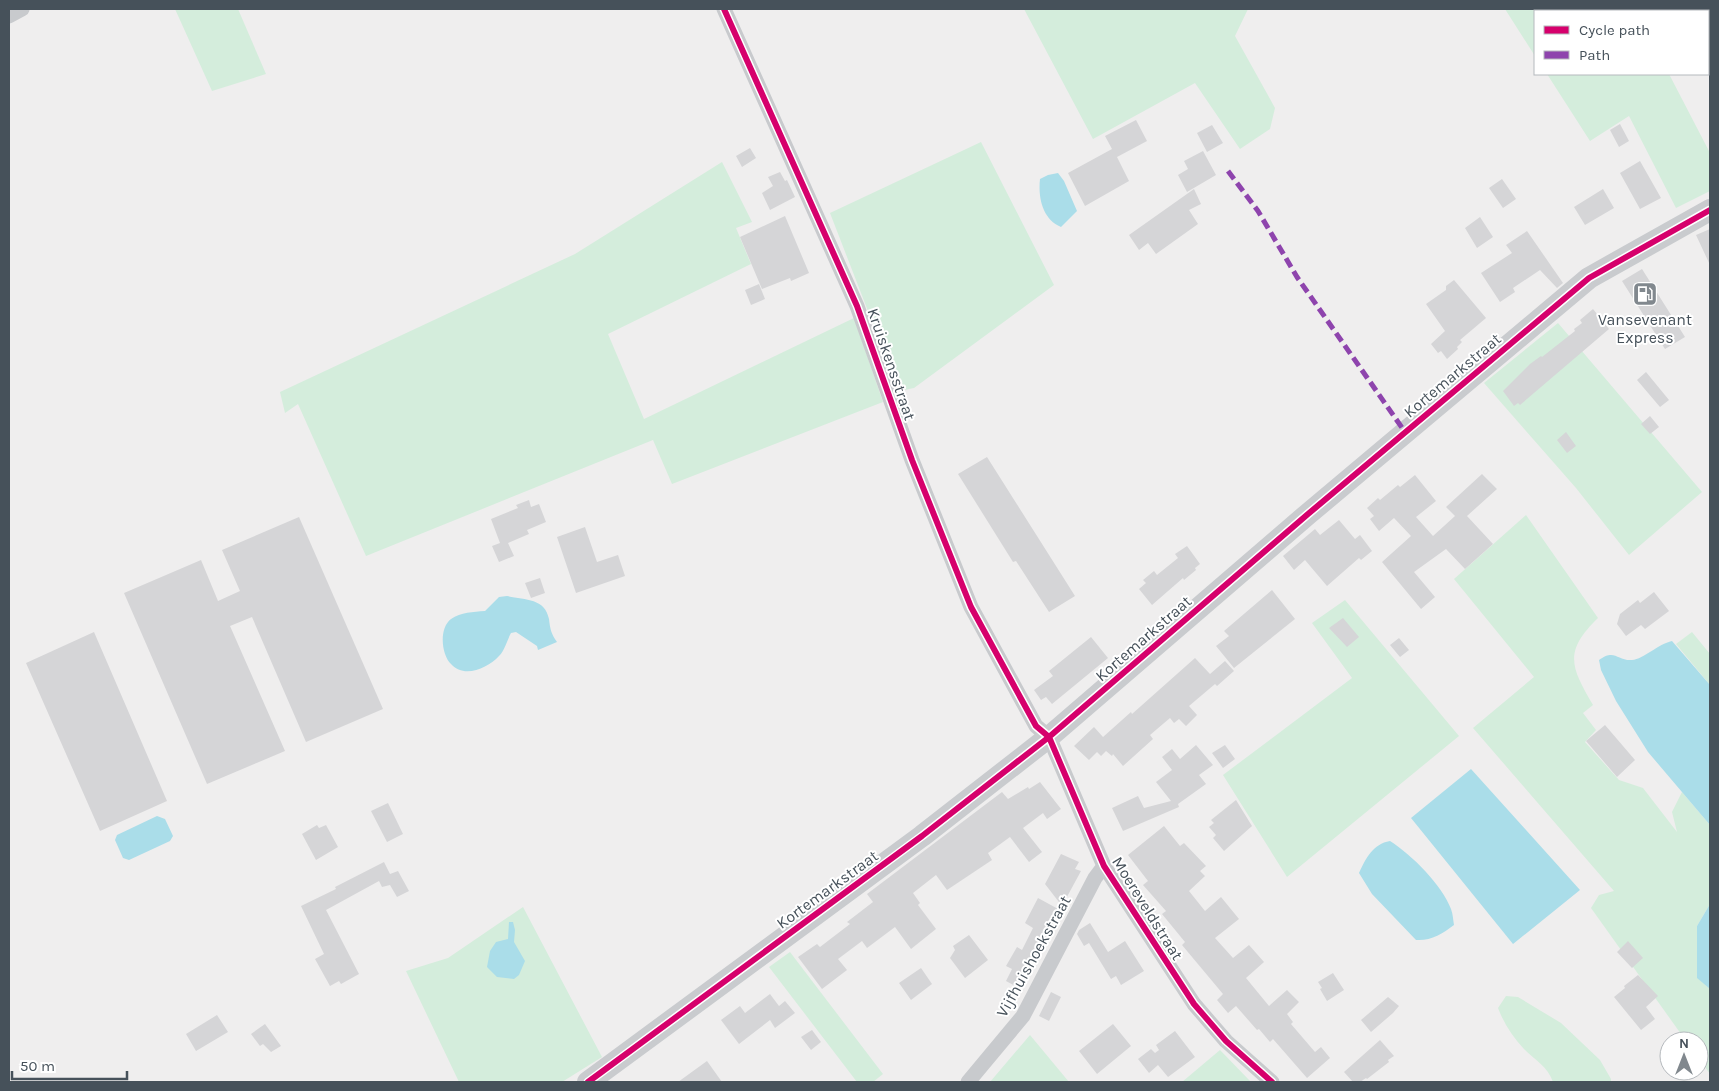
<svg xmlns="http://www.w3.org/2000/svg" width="1719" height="1091" font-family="Karla,sans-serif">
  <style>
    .green { fill: #d4eddc }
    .water { fill: #aadde9 }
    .building { fill: #d5d5d7 }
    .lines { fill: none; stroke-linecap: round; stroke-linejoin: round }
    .street { stroke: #c8cacd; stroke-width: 15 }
    .secondary { stroke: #c9cbce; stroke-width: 22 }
    .quiet { stroke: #8e44ad; stroke-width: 5; stroke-dasharray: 10 5; stroke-linecap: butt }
    .cycleway-casing { stroke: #fff; stroke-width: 9 }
    .cycleway { stroke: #d6006c; stroke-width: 6 }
    .labels { text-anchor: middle; stroke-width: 4; stroke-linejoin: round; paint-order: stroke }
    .poi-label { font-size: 16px; fill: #46515a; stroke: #fff }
    .street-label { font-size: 16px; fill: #46515a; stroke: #fff }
  </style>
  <rect width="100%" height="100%" fill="#efeeee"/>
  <path class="green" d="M 175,9 L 238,9 L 266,74 L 212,91 Z
    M 1024,9 L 1248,9 L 1235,36 L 1275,108 L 1270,129 L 1240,149 L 1195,83 L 1093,139 Z
    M 1505,9 L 1682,9 L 1678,11 L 1535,11 L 1535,56 Z
    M 1547,74 L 1669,74 L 1710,153 L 1710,191 L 1676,208 L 1629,116 L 1590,141 Z
    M 981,142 L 1054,285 L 914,388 L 899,391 L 830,213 Z
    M 722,162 L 752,222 L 736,228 L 751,264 L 608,334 L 644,419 L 854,318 L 883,402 L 672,484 L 653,440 L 366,556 L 298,404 L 285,413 L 280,392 L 575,254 Z
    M 1558,323 L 1702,492 L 1629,555 L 1576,488 L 1484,383 Z
    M 1526,515 L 1598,618 C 1563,652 1571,667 1593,705 L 1583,713 L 1596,730 L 1585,742 L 1619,780 L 1643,788 L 1677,832 L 1672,812 L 1682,792 L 1710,825 L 1710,904 L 1697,926 L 1697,977 L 1710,989 L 1710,1074 L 1699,1059 L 1699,1041 L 1686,1041 L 1591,908 L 1599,895 L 1614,891 L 1473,728 L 1534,677 L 1454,579 Z
    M 1345,600 L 1459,736 L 1287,877 L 1223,775 L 1352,678 L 1312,623 Z
    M 1692,632 L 1710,654 L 1710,685 L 1676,644 Z
    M 523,907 L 602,1057 L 562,1082 L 459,1082 L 406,971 L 448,958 Z
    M 790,952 L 883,1074 L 873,1082 L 857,1082 L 769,967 Z
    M 1506,996 L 1518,997 L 1561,1023 L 1600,1060 L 1611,1079 L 1611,1082 L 1553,1082 C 1548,1067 1535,1060 1524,1049 C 1513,1037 1504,1024 1498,1008 Z
    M 1030,1035 L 1069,1082 L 990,1082 Z
    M 1220,1050 L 1251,1082 L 1182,1082 Z"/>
  <path class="water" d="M 1058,173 L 1064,181 L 1077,211 L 1061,227 C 1042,219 1038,197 1040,179 L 1048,175 Z
    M 507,596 C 525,600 545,598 549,619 C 550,628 551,634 557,642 L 538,650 L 537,646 L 516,632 L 511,633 C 507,640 505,650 499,656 C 488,668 464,679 451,664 C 441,654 439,628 451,619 C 461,612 473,612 485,611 L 499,597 Z
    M 1672,641 L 1710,685 L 1710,825 L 1648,752 L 1616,701 L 1601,670 L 1599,660 C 1615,648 1617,661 1632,660 C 1644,659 1658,644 1672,641 Z
    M 1471,769 L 1580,890 L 1513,944 L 1411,818 Z
    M 157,816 L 165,819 L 173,836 L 170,841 L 129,860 L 123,858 L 115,840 L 117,835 Z
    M 1390,841 C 1412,855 1442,885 1451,909 C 1453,914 1453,920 1454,925 C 1442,934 1431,941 1416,940 L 1372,894 L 1359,873 C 1366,858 1373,844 1390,841 Z
    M 1710,904 L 1710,989 L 1697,978 L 1697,926 Z
    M 509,922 L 513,922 L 515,930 L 514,942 L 525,961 L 519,975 L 514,979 L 497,977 L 487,967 L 490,951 L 496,942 L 508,939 Z"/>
  <path class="building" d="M 1136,120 L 1147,141 L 1117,157 L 1129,181 L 1085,206 L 1068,173 L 1112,149 L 1105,136 Z
    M 1620,124 L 1629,141 L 1619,147 L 1610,130 Z
    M 1212,125 L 1223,143 L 1207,152 L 1197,133 Z
    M 750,148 L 756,158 L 742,167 L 736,156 Z
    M 1203,151 L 1216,175 L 1187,192 L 1178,175 L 1188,169 L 1184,161 Z
    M 1640,161 L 1661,198 L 1640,209 L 1620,173 Z
    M 780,172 L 785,181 L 787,180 L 795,197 L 770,210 L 762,193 L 773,186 L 768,177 Z
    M 1502,179 L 1516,199 L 1503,208 L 1489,188 Z
    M 1194,189 L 1201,204 L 1189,210 L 1198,224 L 1156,254 L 1148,243 L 1139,250 L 1129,235 Z
    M 1603,189 L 1614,208 L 1585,225 L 1574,207 Z
    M 785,216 L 809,273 L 791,281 L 790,278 L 762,289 L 740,237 Z
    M 1480,217 L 1493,237 L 1477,248 L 1465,228 Z
    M 1710,229 L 1710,265 L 1696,235 Z
    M 1527,231 L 1563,283 L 1557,288 L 1540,270 L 1513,288 L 1515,292 L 1500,302 L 1481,273 L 1512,253 L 1506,245 Z
    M 1642,269 L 1685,337 L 1665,349 L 1622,281 Z
    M 1454,280 L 1486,318 L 1460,340 L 1462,342 L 1457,347 L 1458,349 L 1447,359 L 1441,351 L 1438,353 L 1431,344 L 1445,331 L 1426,304 L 1446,290 L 1446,286 Z
    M 759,284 L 765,299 L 751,305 L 745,290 Z
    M 1593,309 L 1609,329 L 1520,405 L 1518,403 L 1514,406 L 1503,391 L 1530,364 L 1541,356 L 1542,357 L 1575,331 L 1574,329 L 1582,323 L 1580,320 Z
    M 1646,372 L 1669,400 L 1660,407 L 1637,380 Z
    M 1650,416 L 1659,427 L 1650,434 L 1641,424 Z
    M 1566,432 L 1576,446 L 1567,453 L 1557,440 Z
    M 987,457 L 1075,596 L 1049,612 L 1016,561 L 1013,562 L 958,474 Z
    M 1482,474 L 1497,489 L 1467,516 L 1493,544 L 1465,569 L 1446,549 L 1414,572 L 1435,597 L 1421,609 L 1382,562 L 1411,536 L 1394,518 L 1379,531 L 1370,519 L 1374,516 L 1367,508 L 1378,498 L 1380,500 L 1398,485 L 1400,487 L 1415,475 L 1436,501 L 1416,517 L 1433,536 L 1455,516 L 1446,507 Z
    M 529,500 L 531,507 L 539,504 L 546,522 L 527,530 L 529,534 L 508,543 L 514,556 L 499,562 L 492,546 L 500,543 L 491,519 L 518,508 L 516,505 Z
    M 299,517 L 383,709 L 306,742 L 252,617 L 230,626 L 285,751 L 207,784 L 124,593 L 201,560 L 218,601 L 240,591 L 222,550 Z
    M 1339,520 L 1355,539 L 1360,535 L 1372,551 L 1361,560 L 1359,558 L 1327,586 L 1305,560 L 1294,570 L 1283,556 L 1315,529 L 1320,535 Z
    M 585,527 L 597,562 L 618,555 L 625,576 L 576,593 L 557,537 Z
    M 1187,546 L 1200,564 L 1195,568 L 1196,570 L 1184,580 L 1183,578 L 1152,605 L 1139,589 L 1146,583 L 1143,580 L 1154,571 L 1157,575 L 1178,558 L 1175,554 Z
    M 540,578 L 545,593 L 531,598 L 525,583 Z
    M 1272,590 L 1295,619 L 1234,668 L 1216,646 L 1229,636 L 1224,631 Z
    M 1654,592 L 1669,611 L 1645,629 L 1641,625 L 1626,636 L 1617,624 L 1620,614 L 1638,600 L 1640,603 Z
    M 1343,618 L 1359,637 L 1347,647 L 1329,628 Z
    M 94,632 L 167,801 L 100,831 L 26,663 Z
    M 1091,637 L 1108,658 L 1052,704 L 1046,697 L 1041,700 L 1034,690 L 1053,676 L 1049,671 Z
    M 1399,638 L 1409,650 L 1400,657 L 1390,645 Z
    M 1195,658 L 1210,674 L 1225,661 L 1234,671 L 1217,686 L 1215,684 L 1189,706 L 1197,715 L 1186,726 L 1179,719 L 1174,723 L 1170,718 L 1150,735 L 1153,739 L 1123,766 L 1113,754 L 1112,756 L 1106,751 L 1101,756 L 1097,752 L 1089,760 L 1074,746 L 1094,727 L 1103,737 L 1131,712 L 1132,714 Z
    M 1605,725 L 1635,760 L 1617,777 L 1586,741 Z
    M 1196,745 L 1213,765 L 1199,775 L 1206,784 L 1178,804 L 1179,807 L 1123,831 L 1112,808 L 1138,796 L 1144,808 L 1171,801 L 1156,782 L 1172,770 L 1162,757 L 1172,749 L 1180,759 Z
    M 1225,745 L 1235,759 L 1223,768 L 1212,753 Z
    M 1040,782 L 1061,809 L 1047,819 L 1043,813 L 1023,828 L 1042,852 L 1029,862 L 1010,837 L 988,853 L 992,860 L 947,890 L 936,875 L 913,893 L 920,903 L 918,905 L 936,929 L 911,949 L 895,927 L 867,948 L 862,941 L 838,959 L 847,970 L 822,989 L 798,957 L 817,944 L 820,947 L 850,924 L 847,922 L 873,902 L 867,894 L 1002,792 L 1008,799 L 1028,787 L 1029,789 Z
    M 1236,800 L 1252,826 L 1224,851 L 1213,838 L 1216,835 L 1209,827 L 1214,823 L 1211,820 Z
    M 388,803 L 403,834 L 387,842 L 371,811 Z
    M 317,825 L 319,828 L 326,825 L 338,847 L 316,860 L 302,834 Z
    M 1164,826 L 1180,846 L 1184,843 L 1206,866 L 1200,871 L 1205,876 L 1189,891 L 1205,911 L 1221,897 L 1239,919 L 1215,938 L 1233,958 L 1249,945 L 1264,962 L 1246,978 L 1269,1006 L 1287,990 L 1299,1002 L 1287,1014 L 1293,1022 L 1291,1024 L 1315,1052 L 1321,1047 L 1330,1058 L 1307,1078 L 1273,1039 L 1270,1042 L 1259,1029 L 1257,1030 L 1236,1006 L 1228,1013 L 1217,1000 L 1223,994 L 1182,945 L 1185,942 L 1162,914 L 1166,911 L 1143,885 L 1148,881 L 1128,855 Z
    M 1061,854 L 1079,862 L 1075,869 L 1081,871 L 1062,906 L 1045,884 Z
    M 384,862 L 390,874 L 398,871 L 409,891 L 397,897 L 390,885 L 382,887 L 379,881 L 326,910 L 359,974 L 341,984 L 339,981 L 330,986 L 315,959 L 324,954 L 301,906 L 336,889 L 335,887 Z
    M 1038,898 L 1060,910 L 1019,988 L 1006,981 L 1012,969 L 1006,966 L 1017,947 L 1022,950 L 1033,928 L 1025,923 Z
    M 1090,923 L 1108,952 L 1125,941 L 1144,971 L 1121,985 L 1116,976 L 1111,979 L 1089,943 L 1084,946 L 1077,934 L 1079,930 Z
    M 969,935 L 988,960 L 965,978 L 950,958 L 955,950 L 953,946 Z
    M 1628,941 L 1643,958 L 1632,968 L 1617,952 Z
    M 921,968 L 932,984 L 911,1000 L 899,983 Z
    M 1333,973 L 1344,990 L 1327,1001 L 1320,989 L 1322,988 L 1318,982 Z
    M 1638,975 L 1658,996 L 1646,1007 L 1655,1019 L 1641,1030 L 1614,997 L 1625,988 L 1624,986 Z
    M 1051,992 L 1061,997 L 1049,1021 L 1039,1016 Z
    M 770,994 L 779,1006 L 785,1001 L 795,1013 L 775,1028 L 770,1020 L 739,1044 L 721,1020 L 740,1006 L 745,1013 Z
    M 1388,997 L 1399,1006 L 1393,1013 L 1371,1032 L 1361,1020 Z
    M 217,1015 L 228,1032 L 196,1051 L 186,1034 Z
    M 265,1024 L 281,1046 L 271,1052 L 263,1044 L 260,1046 L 251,1034 Z
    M 1113,1024 L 1131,1046 L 1097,1074 L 1079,1051 Z
    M 812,1030 L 821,1042 L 811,1050 L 801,1037 Z
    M 1175,1031 L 1195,1057 L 1168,1077 L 1158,1065 L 1149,1073 L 1138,1059 L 1151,1049 L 1155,1053 L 1159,1050 L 1156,1045 Z
    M 1380,1040 L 1394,1056 L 1388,1060 L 1389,1062 L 1367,1079 L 1366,1078 L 1360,1082 L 1353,1082 L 1344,1072 Z
    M 707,1061 L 722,1082 L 678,1082 Z"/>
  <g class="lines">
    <path class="street" d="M 724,9 L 857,306 L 912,460 L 971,607 L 1036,726 L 1049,737 L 1104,866 L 1194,1004 L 1226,1041 L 1272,1082
      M 9,16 L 22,9
      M 968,1082 L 1023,1016 L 1095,878 L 1104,866"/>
    <path class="secondary" d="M 588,1082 L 922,836 L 1049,737 L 1308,514 L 1589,278 L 1710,210"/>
    <path class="quiet" d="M 1228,171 L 1258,211 L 1297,277 L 1405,432"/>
    <defs>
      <path id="cycleway" d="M 724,9 L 857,306 L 912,460 L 971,607 L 1036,726 L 1049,737 L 1104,866 L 1194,1004 L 1226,1041 L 1272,1082
        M 588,1082 L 922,836 L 1049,737 L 1308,514 L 1589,278 L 1710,210"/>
    </defs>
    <use href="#cycleway" class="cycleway-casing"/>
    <use href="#cycleway" class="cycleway"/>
  </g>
  <defs>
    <symbol id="fuel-square" viewBox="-11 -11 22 22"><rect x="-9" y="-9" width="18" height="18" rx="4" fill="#81888e" stroke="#fff"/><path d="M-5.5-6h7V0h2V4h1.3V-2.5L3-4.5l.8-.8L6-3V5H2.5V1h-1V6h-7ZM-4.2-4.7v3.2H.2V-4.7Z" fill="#fff"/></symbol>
  </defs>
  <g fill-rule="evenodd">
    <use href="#fuel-square" x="1631" y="280" width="28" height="28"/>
  </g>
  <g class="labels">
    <g class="poi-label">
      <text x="1645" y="325">Vansevenant<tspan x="1645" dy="18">Express</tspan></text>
    </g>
    <g class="street-label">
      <text transform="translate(892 364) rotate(71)" y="6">Kruiskensstraat</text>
      <text transform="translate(1452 375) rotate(-40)" y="6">Kortemarkstraat</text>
      <text transform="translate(1143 638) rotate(-41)" y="6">Kortemarkstraat</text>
      <text transform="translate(827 889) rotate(-36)" y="6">Kortemarkstraat</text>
      <text transform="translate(1148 908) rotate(58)" y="6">Moereveldstraat</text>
      <text transform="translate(1033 956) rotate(-61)" y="6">Vijfhuishoekstraat</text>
    </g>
  </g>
  <rect width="1719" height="1091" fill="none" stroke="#46515a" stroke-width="20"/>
  <rect x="1534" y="10" width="175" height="65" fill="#ffffff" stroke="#b5b9bd"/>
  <rect x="1544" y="26" width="25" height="8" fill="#d6006c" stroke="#b5b9bd"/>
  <text x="1579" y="35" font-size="15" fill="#46515a">Cycle path</text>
  <rect x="1544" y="51" width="25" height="8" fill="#8e44ad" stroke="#b5b9bd"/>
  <text x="1579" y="60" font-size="15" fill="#46515a">Path</text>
  <g transform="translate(1684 1056)"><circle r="24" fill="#ffffff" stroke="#b5b9bd"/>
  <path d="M0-4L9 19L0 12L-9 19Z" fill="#81888e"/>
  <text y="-8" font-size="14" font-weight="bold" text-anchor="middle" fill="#46515a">N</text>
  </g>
  <path d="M12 1071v8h115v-8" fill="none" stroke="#46515a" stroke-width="2.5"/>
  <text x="20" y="1071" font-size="15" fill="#46515a" stroke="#ffffff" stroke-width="4" paint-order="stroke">50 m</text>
</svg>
